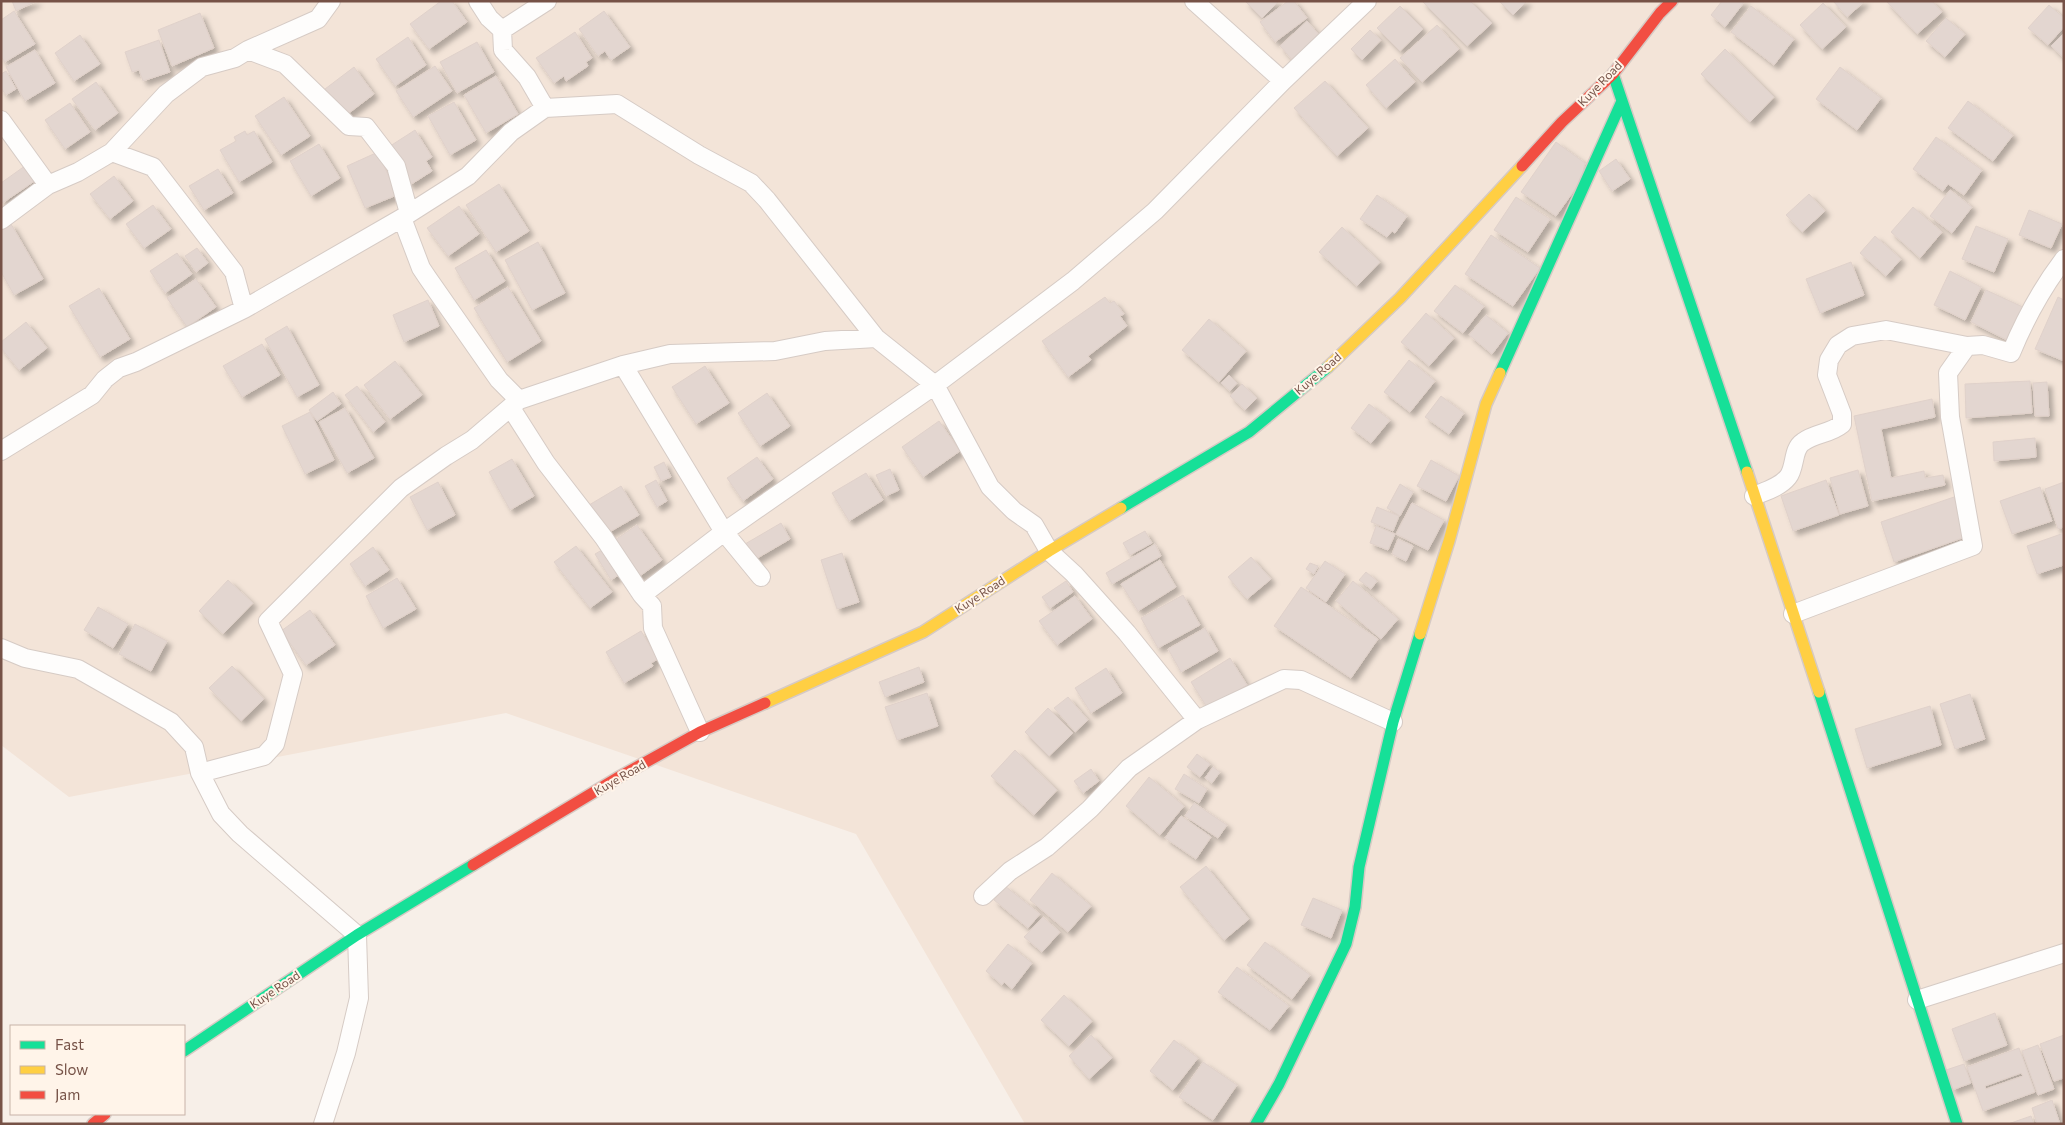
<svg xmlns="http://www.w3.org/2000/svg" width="2065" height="1125" font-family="Commissioner,sans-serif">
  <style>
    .residential { fill: #f3e4d8 }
    .building { fill: #e3d6d0; stroke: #e0d1ca; fill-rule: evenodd; filter: url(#shadow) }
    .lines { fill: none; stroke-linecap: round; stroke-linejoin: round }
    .street-casing { stroke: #d6cbc5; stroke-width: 20 }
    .fast-casing { stroke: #d6cac4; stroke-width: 14 }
    .slow-casing { stroke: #d6cac4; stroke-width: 14 }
    .jam-casing { stroke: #d6cac4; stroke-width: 14 }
    .street { stroke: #fefdfc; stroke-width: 18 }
    .fast { stroke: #16e098; stroke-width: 11 }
    .slow { stroke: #ffcf43; stroke-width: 11 }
    .jam { stroke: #f24e42; stroke-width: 11 }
    .labels { text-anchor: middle; stroke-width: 4; stroke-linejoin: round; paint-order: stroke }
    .street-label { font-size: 12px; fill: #765247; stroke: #fff4e9 }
  </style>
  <defs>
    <filter id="shadow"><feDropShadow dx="4.5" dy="4.5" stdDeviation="2.5" flood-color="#0004"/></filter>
  </defs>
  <rect width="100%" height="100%" fill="#f7efe8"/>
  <path class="residential" d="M 1,1 L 2064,1 L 2064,1124 L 1025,1124 L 856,834 L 506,713 L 69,797 L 1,745 Z"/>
  <path class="building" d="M 12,1 L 37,1 L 16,11 Z
    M 441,1 L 452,1 L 467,22 L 429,49 L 410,24 Z
    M 1245,1 L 1279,1 L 1262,18 Z
    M 1288,1 L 1294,1 L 1307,18 L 1275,42 L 1260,22 Z
    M 1422,1 L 1470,1 L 1492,23 L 1467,46 Z
    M 1499,1 L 1527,1 L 1513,15 Z
    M 1722,1 L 1745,1 L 1725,27 L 1711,15 Z
    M 1833,1 L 1865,1 L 1847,17 Z
    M 1886,1 L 1932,1 L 1942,12 L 1917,34 Z
    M 1823,3 L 1846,27 L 1822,49 L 1800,25 Z
    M 2049,5 L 2064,18 L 2064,27 L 2048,45 L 2028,28 Z
    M 1400,6 L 1423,29 L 1400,51 L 1377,28 Z
    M 1751,6 L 1794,39 L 1774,65 L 1731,32 Z
    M 14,11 L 35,44 L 5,62 L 1,57 L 1,20 Z
    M 604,11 L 630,47 L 611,60 L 605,51 L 598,56 L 579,29 Z
    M 200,13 L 214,48 L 172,66 L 158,30 Z
    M 1946,18 L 1965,34 L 1945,57 L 1926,41 Z
    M 1307,21 L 1322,38 L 1294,62 L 1280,46 Z
    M 1437,25 L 1459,49 L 1422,82 L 1400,58 Z
    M 1370,30 L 1381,40 L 1362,60 L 1351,49 Z
    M 575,32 L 592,58 L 586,62 L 588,66 L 566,81 L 564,76 L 554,83 L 536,58 Z
    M 2064,33 L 2064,58 L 2051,46 Z
    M 80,35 L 100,64 L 74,81 L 55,53 Z
    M 408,37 L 426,65 L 395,86 L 376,59 Z
    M 159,40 L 170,72 L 143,81 L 139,70 L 132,72 L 125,52 Z
    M 477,42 L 494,72 L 457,93 L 440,62 Z
    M 1725,49 L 1774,97 L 1750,122 L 1701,74 Z
    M 35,50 L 55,83 L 25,101 L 6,67 Z
    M 1395,59 L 1415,82 L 1386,108 L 1366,85 Z
    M 435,66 L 452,91 L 413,117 L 396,91 Z
    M 354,67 L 374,94 L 345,116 L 325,89 Z
    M 1840,67 L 1881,98 L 1857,130 L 1816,99 Z
    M 6,71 L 16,89 L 6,95 L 1,88 L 1,74 Z
    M 496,76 L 518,114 L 486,133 L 464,95 Z
    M 1325,81 L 1368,128 L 1337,156 L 1294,108 Z
    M 96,82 L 118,113 L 95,130 L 72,99 Z
    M 284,97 L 310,136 L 281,155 L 255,116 Z
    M 1968,101 L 2013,135 L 1993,161 L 1948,128 Z
    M 454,102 L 476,140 L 450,155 L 428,116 Z
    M 70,103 L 90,132 L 65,149 L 45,120 Z
    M 415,130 L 432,157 L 426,161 L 432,171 L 410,185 L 387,148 Z
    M 245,131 L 247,135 L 254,131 L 272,162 L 239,182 L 220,150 L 236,141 L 234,137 Z
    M 1936,137 L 1982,170 L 1964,195 L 1948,184 L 1943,191 L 1913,169 Z
    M 1556,142 L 1585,163 L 1581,181 L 1556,216 L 1521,192 Z
    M 319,144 L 340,178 L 311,196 L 290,161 Z
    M 378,152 L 397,195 L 365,208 L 347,166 Z
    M 1616,159 L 1630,179 L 1612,191 L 1599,171 Z
    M 29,163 L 39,178 L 1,204 L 1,183 Z
    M 218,169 L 233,193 L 204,210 L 189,186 Z
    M 114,176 L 133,201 L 110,219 L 90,194 Z
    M 499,184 L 529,231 L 496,252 L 466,205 Z
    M 1950,190 L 1972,207 L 1952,233 L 1930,216 Z
    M 1809,194 L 1825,211 L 1802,232 L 1786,215 Z
    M 1377,195 L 1407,216 L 1395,233 L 1392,231 L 1387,237 L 1360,219 Z
    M 1516,197 L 1550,219 L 1528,252 L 1494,230 Z
    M 153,205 L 171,229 L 144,248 L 126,224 Z
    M 459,206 L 479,234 L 448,256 L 427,228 Z
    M 1913,207 L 1942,232 L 1920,258 L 1891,232 Z
    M 2029,210 L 2062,224 L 2051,248 L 2019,235 Z
    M 11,224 L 43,279 L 14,295 L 1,272 L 1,229 Z
    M 1976,226 L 2008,239 L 1994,272 L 1962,259 Z
    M 1342,227 L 1380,262 L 1357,286 L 1319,252 Z
    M 1491,235 L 1540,268 L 1513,306 L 1465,274 Z
    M 1875,236 L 1901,259 L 1886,276 L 1860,253 Z
    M 538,242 L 565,293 L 532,310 L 505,260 Z
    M 197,248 L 208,263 L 196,272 L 185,256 Z
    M 486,250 L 505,281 L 474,300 L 455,268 Z
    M 177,253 L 192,274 L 165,293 L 150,271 Z
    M 1851,262 L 1864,295 L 1820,313 L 1806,279 Z
    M 1950,271 L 1981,287 L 1965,320 L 1934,305 Z
    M 196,279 L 216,307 L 187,327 L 167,298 Z
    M 1455,285 L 1484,306 L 1463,333 L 1434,311 Z
    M 508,287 L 541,341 L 507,362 L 474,308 Z
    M 99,288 L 130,339 L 100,357 L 69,306 Z
    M 1986,290 L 2025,308 L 2009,341 L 1971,322 Z
    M 1105,297 L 1110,303 L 1114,301 L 1124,314 L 1120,316 L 1127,326 L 1088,356 L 1091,360 L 1068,377 L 1042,341 Z
    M 2058,297 L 2064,300 L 2064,361 L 2035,349 Z
    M 428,300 L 439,326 L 404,342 L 393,315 Z
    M 1426,313 L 1454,338 L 1429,366 L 1401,342 Z
    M 1486,315 L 1508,333 L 1492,354 L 1469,335 Z
    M 1209,319 L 1246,351 L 1219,382 L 1182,350 Z
    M 26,322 L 47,348 L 19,370 L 1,348 L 1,342 Z
    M 287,326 L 319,385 L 297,397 L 265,339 Z
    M 262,344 L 280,375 L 242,397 L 223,366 Z
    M 1409,360 L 1435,381 L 1410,412 L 1384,392 Z
    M 395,361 L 422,395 L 390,419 L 364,385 Z
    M 705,366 L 729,403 L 696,424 L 672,387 Z
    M 1229,375 L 1237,383 L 1230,391 L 1221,383 Z
    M 2030,381 L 2032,413 L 1966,418 L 1965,384 Z
    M 2047,382 L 2049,416 L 2035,416 L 2033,383 Z
    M 1242,384 L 1257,398 L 1245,410 L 1230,396 Z
    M 357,386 L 385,422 L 373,432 L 345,395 Z
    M 333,392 L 341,404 L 317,421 L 309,410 Z
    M 767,393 L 790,426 L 760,446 L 738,413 Z
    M 1441,396 L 1464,413 L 1449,434 L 1425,417 Z
    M 1932,399 L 1935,417 L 1881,429 L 1891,478 L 1924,471 L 1925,478 L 1943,475 L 1945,485 L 1872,501 L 1854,416 Z
    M 1369,404 L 1390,420 L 1371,443 L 1351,428 Z
    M 345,408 L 374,458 L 347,473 L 319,422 Z
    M 310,412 L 334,460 L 305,474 L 282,426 Z
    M 939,421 L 960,451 L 923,477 L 902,447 Z
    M 2035,438 L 2036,457 L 1994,461 L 1993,442 Z
    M 757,457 L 773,479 L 743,501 L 727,478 Z
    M 512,459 L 534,496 L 510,510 L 489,472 Z
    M 1431,460 L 1459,476 L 1446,501 L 1417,486 Z
    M 664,462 L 671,477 L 661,481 L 654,467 Z
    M 890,469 L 899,490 L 886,496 L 876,475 Z
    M 1858,470 L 1868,506 L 1840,514 L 1830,478 Z
    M 866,473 L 883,500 L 849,521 L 832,493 Z
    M 656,480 L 667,501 L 657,507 L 645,486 Z
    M 1826,480 L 1839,515 L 1793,531 L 1781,496 Z
    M 438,482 L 455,515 L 427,530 L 410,497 Z
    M 2064,482 L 2064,527 L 2058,529 L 2045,489 Z
    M 1400,484 L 1413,492 L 1400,516 L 1387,508 Z
    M 621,486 L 639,515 L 606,534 L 589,505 Z
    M 2040,487 L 2052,521 L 2012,534 L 2000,501 Z
    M 1954,497 L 1968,536 L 1894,562 L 1881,522 Z
    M 1412,503 L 1444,520 L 1428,550 L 1396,534 Z
    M 1377,507 L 1399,516 L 1393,531 L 1371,522 Z
    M 781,523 L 790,539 L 754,560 L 745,544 Z
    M 637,525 L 662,560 L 637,578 L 612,542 Z
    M 1376,526 L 1395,534 L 1388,550 L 1370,543 Z
    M 1145,531 L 1152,543 L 1130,555 L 1123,543 Z
    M 2064,533 L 2064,565 L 2037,574 L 2027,546 Z
    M 1398,539 L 1413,546 L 1406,561 L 1392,554 Z
    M 1155,544 L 1161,556 L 1112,584 L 1106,573 Z
    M 576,546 L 612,592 L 590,608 L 554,562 Z
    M 373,547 L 389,570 L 365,586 L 350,564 Z
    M 607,547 L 622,573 L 611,580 L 595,554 Z
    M 842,553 L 859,602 L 837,609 L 821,560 Z
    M 1251,557 L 1271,579 L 1247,599 L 1228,577 Z
    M 1160,560 L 1176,587 L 1138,611 L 1121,584 Z
    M 1325,561 L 1345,574 L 1326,602 L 1306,588 Z
    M 1310,563 L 1318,566 L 1314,574 L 1306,569 Z
    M 1366,572 L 1377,581 L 1371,589 L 1359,580 Z
    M 397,578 L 416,609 L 383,628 L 366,596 Z
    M 228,580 L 253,603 L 223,634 L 199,611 Z
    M 1066,581 L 1073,592 L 1050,608 L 1042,597 Z
    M 1353,581 L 1398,619 L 1381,639 L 1336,601 Z
    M 1301,587 L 1378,639 L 1351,678 L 1274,626 Z
    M 1183,595 L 1200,625 L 1158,648 L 1141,618 Z
    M 1075,596 L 1092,619 L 1057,645 L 1039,621 Z
    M 98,607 L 128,624 L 113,648 L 84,630 Z
    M 310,610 L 335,645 L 306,665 L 281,631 Z
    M 135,624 L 167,641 L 151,671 L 119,654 Z
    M 1205,628 L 1218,651 L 1181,672 L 1168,649 Z
    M 641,631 L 658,659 L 651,663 L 653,666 L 624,683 L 606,652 Z
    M 1230,658 L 1247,685 L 1208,709 L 1191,682 Z
    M 232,666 L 264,699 L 241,721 L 209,688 Z
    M 919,667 L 924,682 L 885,697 L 879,682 Z
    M 1106,668 L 1122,693 L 1091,713 L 1075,688 Z
    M 927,693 L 938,726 L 897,740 L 885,707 Z
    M 1970,694 L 1985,739 L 1955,749 L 1940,704 Z
    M 1068,697 L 1088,720 L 1075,732 L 1054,708 Z
    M 1930,706 L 1941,745 L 1867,768 L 1855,729 Z
    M 1048,708 L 1073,733 L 1049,756 L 1025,732 Z
    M 1015,750 L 1057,790 L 1034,815 L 991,776 Z
    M 1197,754 L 1210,764 L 1200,777 L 1187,767 Z
    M 1213,767 L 1220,772 L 1212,783 L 1205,778 Z
    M 1091,769 L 1099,781 L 1083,793 L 1074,781 Z
    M 1184,774 L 1207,789 L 1199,803 L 1175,789 Z
    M 1149,777 L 1184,806 L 1160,835 L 1126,806 Z
    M 1194,803 L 1227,825 L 1218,838 L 1185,816 Z
    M 1181,816 L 1211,837 L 1196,859 L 1165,838 Z
    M 1206,866 L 1249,919 L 1224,940 L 1180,887 Z
    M 1052,873 L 1091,906 L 1068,932 L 1030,900 Z
    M 1005,886 L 1040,914 L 1028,928 L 994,900 Z
    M 1313,898 L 1342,910 L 1331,938 L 1301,925 Z
    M 1043,917 L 1060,932 L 1042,952 L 1024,937 Z
    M 1265,942 L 1310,975 L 1292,999 L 1247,965 Z
    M 1008,944 L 1032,963 L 1012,989 L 1004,982 L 1002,985 L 986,971 Z
    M 1237,967 L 1289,1006 L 1270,1030 L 1218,992 Z
    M 1064,995 L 1092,1021 L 1069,1046 L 1041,1020 Z
    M 1995,1013 L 2007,1045 L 1964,1061 L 1952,1029 Z
    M 1091,1035 L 1112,1058 L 1089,1079 L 1069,1056 Z
    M 2064,1035 L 2064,1078 L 2054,1081 L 2040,1044 Z
    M 1174,1040 L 1198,1058 L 1173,1090 L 1150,1071 Z
    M 2038,1045 L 2054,1089 L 2038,1095 L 2022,1051 Z
    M 2019,1048 L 2035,1092 L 1983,1111 L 1967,1067 ZM 2021,1073 L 2023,1076 L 1986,1089 L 1985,1086 Z
    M 1203,1062 L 1237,1085 L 1213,1120 L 1179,1097 Z
    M 1964,1064 L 1971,1083 L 1952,1090 L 1946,1070 Z
    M 2052,1100 L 2060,1124 L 2037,1124 L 2032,1108 Z
    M 2031,1116 L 2034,1124 L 2008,1124 Z"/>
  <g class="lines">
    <defs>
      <path id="street" d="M 478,1 L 489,18 L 502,30 L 503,50 L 527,77 L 545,108 L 617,104 L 699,155 L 751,183 L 767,200 L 876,338 L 935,385 L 990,487 L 1014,511 L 1034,525 L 1049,551 L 1074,574 L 1127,633 L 1197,720
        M 1194,1 L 1283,81
        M 502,30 L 547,1
        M 248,50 L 318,19 L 331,1
        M 1,120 L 48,185
        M 112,152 L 166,94 L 202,67 L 235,58 L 248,50 L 285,64 L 349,126 L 366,127 L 396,166 L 409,213
        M 402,218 L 421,268 L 427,277 L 499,380 L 519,400
        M 1,220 L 48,185 L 78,172 L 112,152 L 153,167 L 234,272 L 244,309 L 402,218 L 468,176 L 511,132 L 545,108
        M 623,365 L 724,532 L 761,577
        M 511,408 L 546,463 L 604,538 L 642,595
        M 1,451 L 92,395 L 105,379 L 119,368 L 136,362 L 244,309
        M 1754,496 C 1766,491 1780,487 1788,477 C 1796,467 1792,449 1803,442 C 1815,433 1830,434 1842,424 L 1842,414 L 1827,375 L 1829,360 L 1838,345 L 1852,336 L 1886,330 L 1967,346 L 1983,345 L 2011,353 C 2025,319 2042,288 2064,259
        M 1793,614 L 1973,546 L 1950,417 L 1948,373 L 1967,346
        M 1,648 L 25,658 L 78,669 L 171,722 L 194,747 L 200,773 L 221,814 L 240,834 L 357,935 L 359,998 L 346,1053 L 323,1124
        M 700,732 L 653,628 L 652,606 L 642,595 L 724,532 L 935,385 L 1073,281 L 1155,211 L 1283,81 L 1367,1
        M 200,773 L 264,756 L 275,744 L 293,674 L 268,621 L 401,488 L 446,456 L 472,440 L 519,400 L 623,365 L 670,354 L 775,351 L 825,341 L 876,338
        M 983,896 L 1010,871 L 1047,847 L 1090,809 L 1129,768 L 1197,720 L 1284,679 L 1301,680 L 1393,722
        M 1917,1000 L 2064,953"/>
      <path id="fast" d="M 1613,74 L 1747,472
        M 1500,373 L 1622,101
        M 1121,508 L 1249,432 L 1328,367
        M 1819,692 L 1957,1124
        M 184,1051 L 357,935 L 473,865
        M 1256,1124 L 1279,1084 L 1346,944 L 1355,907 L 1359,867 L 1393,722 L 1420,634"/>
      <path id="slow" d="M 1328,367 L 1400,298 L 1522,166
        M 1747,472 L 1819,692
        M 1420,634 L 1449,541 L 1486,404 L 1500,373
        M 765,703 L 923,632 L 1049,551 L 1121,508"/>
      <path id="jam" d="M 1522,166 L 1562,122 L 1613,74 L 1660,13 L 1672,1
        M 473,865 L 619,777 L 700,732 L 765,703
        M 93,1124 L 105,1114"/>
    </defs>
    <use href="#street" class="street-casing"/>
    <use href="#fast" class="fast-casing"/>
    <use href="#slow" class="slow-casing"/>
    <use href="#jam" class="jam-casing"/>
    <use href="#street" class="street"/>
    <use href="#fast" class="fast"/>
    <use href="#slow" class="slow"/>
    <use href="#jam" class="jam"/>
  </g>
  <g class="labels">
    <g class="street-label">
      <text transform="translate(1600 84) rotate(-46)" y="4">Kuye Road</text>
      <text transform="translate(1318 374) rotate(-41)" y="4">Kuye Road</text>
      <text transform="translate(980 595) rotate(-33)" y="4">Kuye Road</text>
      <text transform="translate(620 778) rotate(-30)" y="4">Kuye Road</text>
      <text transform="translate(275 990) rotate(-34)" y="4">Kuye Road</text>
    </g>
  </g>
  <rect width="2065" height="1125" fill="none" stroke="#765247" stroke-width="5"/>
  <rect x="10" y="1025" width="175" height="90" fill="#fff4e9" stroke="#c8b3a8"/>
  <rect x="20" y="1041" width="25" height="8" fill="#16e098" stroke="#c8b3a8"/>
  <text x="55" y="1050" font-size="15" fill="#765247">Fast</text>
  <rect x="20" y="1066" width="25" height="8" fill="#ffcf43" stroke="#c8b3a8"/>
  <text x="55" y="1075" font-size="15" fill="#765247">Slow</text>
  <rect x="20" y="1091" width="25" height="8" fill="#f24e42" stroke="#c8b3a8"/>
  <text x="55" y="1100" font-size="15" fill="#765247">Jam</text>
</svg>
